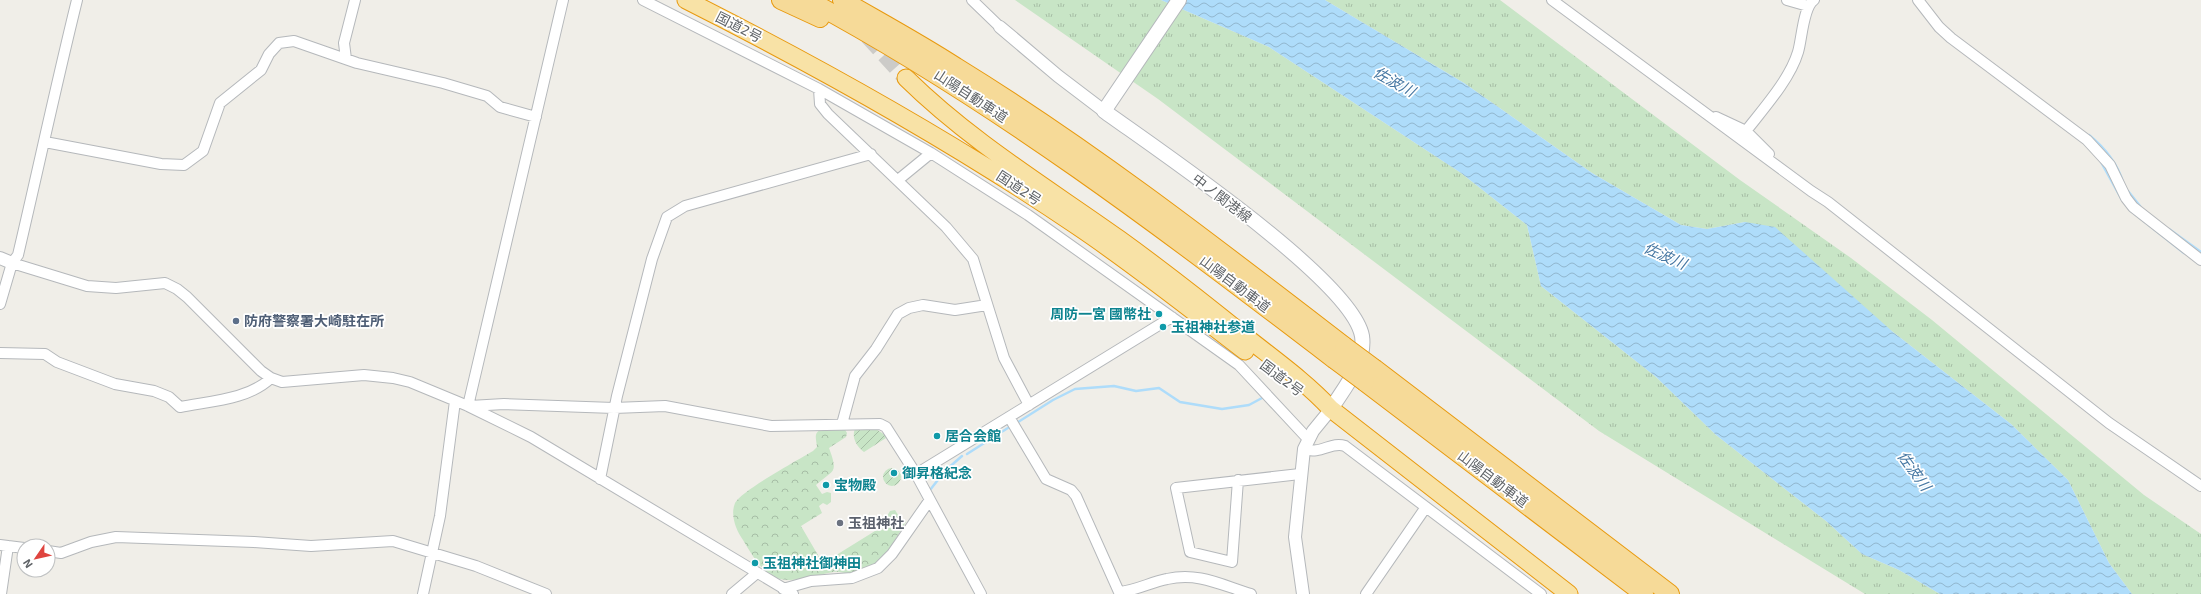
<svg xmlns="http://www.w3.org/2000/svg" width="2201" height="594" font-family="'Exo 2','Noto Sans JP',sans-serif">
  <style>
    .grass { fill: url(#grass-tufts) }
    .forest { fill: url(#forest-crowns) }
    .garden { fill: url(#garden-furrows) }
    .water { fill: url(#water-waves) }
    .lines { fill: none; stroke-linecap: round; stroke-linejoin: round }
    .stream { stroke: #aedcfa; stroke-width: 2.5 }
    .trunk-tunnel { stroke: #cccbc8; stroke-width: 17; stroke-dasharray: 17 8; stroke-linecap: butt }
    .minor-casing { stroke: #b5b8bb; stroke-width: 12 }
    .tertiary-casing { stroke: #b5b8bb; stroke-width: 14 }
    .secondary-casing { stroke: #b4b7bb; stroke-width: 16 }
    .trunk-casing { stroke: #e89a0f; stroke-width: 19 }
    .motorway-casing { stroke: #e89a0f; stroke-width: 20 }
    .minor { stroke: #fff; stroke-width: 10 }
    .tertiary { stroke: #fff; stroke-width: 12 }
    .secondary { stroke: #fff; stroke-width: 14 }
    .trunk { stroke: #f8e2a6; stroke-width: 17 }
    .motorway { stroke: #f6da98; stroke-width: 18 }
    .motorway-bridge-casing { stroke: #e89a0f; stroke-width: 20; stroke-linecap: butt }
    .motorway-bridge { stroke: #f6da98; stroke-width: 18 }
    .culture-dot { fill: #0f9aa8; stroke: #fff; stroke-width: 1.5 }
    .service-dot { fill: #5c6f8a; stroke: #fff; stroke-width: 1.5 }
    .worship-dot { fill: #6b7280; stroke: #fff; stroke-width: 1.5 }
    .labels { text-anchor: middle; stroke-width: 3.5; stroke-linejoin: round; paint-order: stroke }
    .street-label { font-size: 14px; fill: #5f6367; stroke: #fff }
    .culture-label { font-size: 14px; font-weight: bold; fill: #0d838f; stroke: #fff; text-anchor: start }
    .service-label { font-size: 14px; font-weight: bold; fill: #4e5e75; stroke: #fff; text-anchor: start }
    .worship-label { font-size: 14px; font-weight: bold; fill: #5b616d; stroke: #fff; text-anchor: start }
    .water-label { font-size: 15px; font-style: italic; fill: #4778a3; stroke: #fff }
  </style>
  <defs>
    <pattern id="grass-tufts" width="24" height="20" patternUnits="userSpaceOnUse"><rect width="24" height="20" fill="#c8e5c6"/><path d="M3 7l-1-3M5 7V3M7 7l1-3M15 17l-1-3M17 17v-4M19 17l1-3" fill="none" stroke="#a6bda5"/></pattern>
    <pattern id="forest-crowns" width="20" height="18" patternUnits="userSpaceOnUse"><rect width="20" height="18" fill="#c8e5c6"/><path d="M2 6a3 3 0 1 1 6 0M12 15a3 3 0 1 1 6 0" fill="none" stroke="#a6bda5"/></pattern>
    <pattern id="garden-furrows" width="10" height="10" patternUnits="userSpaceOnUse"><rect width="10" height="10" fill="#c8e5c6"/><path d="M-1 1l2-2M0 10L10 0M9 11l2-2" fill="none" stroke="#a6bda5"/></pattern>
    <pattern id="water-waves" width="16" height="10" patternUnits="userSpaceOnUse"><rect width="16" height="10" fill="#aedcfa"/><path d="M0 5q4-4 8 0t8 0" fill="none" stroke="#91b6ce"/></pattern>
  </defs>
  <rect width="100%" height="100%" fill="#f0eee8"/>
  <path class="grass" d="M 1015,0 L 1161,0 L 1269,47 L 1461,173 L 1527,225 L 1541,286 L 1656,377 L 1716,435 L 1826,521 L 1862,554 L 1899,570 L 1940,594 L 1865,594 L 1599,431 L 1158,99 Z
    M 1325,0 L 1500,0 L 1740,180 L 1851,258 L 1932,320 L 2144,495 L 2201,534 L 2201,594 L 2132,594 L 2109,563 L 2068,480 L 2011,424 L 1893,332 L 1745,222 L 1707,229 L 1681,225 L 1592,173 L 1464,83 Z"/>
  <path class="forest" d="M 823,428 L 844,428 L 847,433 L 846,437 L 829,448 C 839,475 833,469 816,485 L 822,494 L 827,492 L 831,493 L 831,502 L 827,505 L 823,503 L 819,506 L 822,513 L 801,526 L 822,562 L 825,562 L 875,531 L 885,529 L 888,527 L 887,516 L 890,511 L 895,510 L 900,518 L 906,522 C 899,533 884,560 874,566 C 868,569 857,574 851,574 C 845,574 839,571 833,572 C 782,583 772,590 743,540 C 736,530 730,515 735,503 C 741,491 798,460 813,451 L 817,447 C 816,437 813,433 823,428 Z"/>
  <path class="garden" d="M 855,429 L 876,429 L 885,435 L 886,438 L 864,452 C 857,447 851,437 855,429 Z
    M883 477a9 9 0 1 1 18 0a9 9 0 1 1-18 0Z"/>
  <path class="water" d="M 1161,0 L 1325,0 L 1464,83 L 1592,173 L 1681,225 L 1707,229 L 1745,222 L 1775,227 L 1893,332 L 2011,424 L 2068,480 L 2109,563 L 2132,594 L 1940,594 L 1899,570 L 1862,554 L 1826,521 L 1716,435 L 1656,377 L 1541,286 L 1527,225 L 1461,173 L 1269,47 Z
    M 874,518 L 884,521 L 886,526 C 880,530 871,527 869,521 Z"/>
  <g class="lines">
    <path class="stream" d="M 2089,135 C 2105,148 2117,163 2123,182
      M 2101,162 L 2122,200
      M 2128,191 L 2140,206
      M 2130,210 L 2184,253
      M 2169,229 L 2201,252
      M 1015,424 L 1053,400 L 1075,389 L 1114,386 L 1136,391 L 1159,388 L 1180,402 L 1222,409 L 1249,405 L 1262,398
      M 967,454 L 1011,426
      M 946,470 L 962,456
      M 930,490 L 941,476"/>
    <path class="trunk-tunnel" d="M 868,36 L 906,78"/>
    <defs>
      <path id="minor" d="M 643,0 L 819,89 L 931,153 L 1028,215 L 1239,365 L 1308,439
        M 972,0 L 1000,27
        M 1552,0 L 1811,191 L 1828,202 L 2109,423 L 2201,486
        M 1787,0 L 1808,6
        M 1918,0 L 1939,27 L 1951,38 L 2087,140 L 2110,165 L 2126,198 L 2133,207 L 2201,260
        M 346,59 L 344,43 L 355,0
        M 819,89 L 820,104 L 828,114 L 946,227 L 973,259 L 1004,358 L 1029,405
        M 1716,117 L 1746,131 L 1769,154
        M 1746,131 C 1764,108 1790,79 1798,52 C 1802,39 1803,7 1814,0
        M 45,142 L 161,164 L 184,165 L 203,151 L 220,103 L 261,70 L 269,54 L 279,43 L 294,41 L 357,63 L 443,83 L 487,96 L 500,107 L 536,117
        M 898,180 L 931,153
        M 12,263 L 87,286 L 116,288 L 165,283 L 177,289 L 187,297 L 261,371 L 271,378 L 282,382 L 364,375 L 393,378 L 410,382 L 468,406 L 531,437 L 793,594
        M 0,304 L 12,263 L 18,255 C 38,170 56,85 77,0
        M 0,353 L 45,354 L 57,362 L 115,384 L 154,391 L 169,397 L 180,407 C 210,401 248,400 271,378
        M 468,406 L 563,0
        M 470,406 L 504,404 L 614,408 L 665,406 L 771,426 L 880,424 L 886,427 L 916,474 L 981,594
        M 1009,417 L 1046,479 L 1071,490 L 1076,496 L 1119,592
        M 842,424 L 855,376 L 876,349 L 898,314 L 909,308 L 923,305 L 955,310 L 987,305
        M 1304,449 C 1321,455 1331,441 1345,446 L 1541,594
        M 916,474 L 1172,317
        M 600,479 L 617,396 L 652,259 L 667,217 L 685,206 L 871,154
        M 1238,480 L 1232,562 L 1190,552 L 1176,488 L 1300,474
        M 0,545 L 24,548
        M 48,551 L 61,553 L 91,542 L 116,537 L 254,542 L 311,546 L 393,541 L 476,566 L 546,594
        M 783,589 L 811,581 L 852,578 L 878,568 L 892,554 L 929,501
        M 1119,592 C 1135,591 1151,582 1167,579 C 1199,572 1221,585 1251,594
        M 1,594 L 8,546
        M 423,594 L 440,516 L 455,401
        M 732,594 L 757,573
        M 1366,594 L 1426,507"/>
      <path id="tertiary" d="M 1000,27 L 1058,76 L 1104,111
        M 0,258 L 12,263
        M 1303,594 L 1295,537 L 1304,449 L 1313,431 L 1331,409"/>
      <path id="secondary" d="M 1179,0 L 1104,111 C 1155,148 1352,280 1362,336 C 1366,363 1344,388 1331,409"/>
      <path id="trunk" d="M 686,0 C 821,68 952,141 1077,226 C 1135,265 1190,309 1245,351
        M 906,78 C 970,141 1046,187 1119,239 C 1162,270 1204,303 1246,337 C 1275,360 1306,382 1331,409 L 1569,594"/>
      <path id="motorway" d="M 781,0 L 820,18
        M 808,0 C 996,101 1165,230 1334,359
        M 842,0 C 880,22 919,43 956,67 C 1091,150 1218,249 1344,346
        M 1375,369 L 1670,594
        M 1365,382 L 1644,594"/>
    </defs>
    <use href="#minor" class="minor-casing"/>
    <use href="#tertiary" class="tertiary-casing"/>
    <use href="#secondary" class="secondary-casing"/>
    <use href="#trunk" class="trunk-casing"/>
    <use href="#motorway" class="motorway-casing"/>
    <use href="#minor" class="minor"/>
    <use href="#tertiary" class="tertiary"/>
    <use href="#secondary" class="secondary"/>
    <use href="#trunk" class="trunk"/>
    <use href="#motorway" class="motorway"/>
    <defs>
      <path id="motorway-bridge" d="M 1344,346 L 1375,369
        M 1334,359 L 1365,382"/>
    </defs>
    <use href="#motorway-bridge" class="motorway-bridge-casing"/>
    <use href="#motorway-bridge" class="motorway-bridge"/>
  </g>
  <g class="culture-dot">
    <circle cx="1159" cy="314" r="4"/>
    <circle cx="1163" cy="327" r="4"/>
    <circle cx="937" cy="436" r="4"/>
    <circle cx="894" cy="473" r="4"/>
    <circle cx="826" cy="485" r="4"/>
    <circle cx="755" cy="563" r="4"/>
  </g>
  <circle class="service-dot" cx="236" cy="321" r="4"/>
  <circle class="worship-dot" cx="840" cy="523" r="4"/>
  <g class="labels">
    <g class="street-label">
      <text transform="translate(739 27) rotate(27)" y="5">国道2号</text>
      <text transform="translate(971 96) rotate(33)" y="5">山陽自動車道</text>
      <text transform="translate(1019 188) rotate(33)" y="5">国道2号</text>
      <text transform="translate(1222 198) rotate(37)" y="5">中ノ関港線</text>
      <text transform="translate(1235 284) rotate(37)" y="5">山陽自動車道</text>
      <text transform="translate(1282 378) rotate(37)" y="5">国道2号</text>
      <text transform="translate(1493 479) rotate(37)" y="5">山陽自動車道</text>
    </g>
    <g class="culture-label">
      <text x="1151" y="319" text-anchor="end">周防一宮 國幣社</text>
      <text x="1171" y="332">玉祖神社参道</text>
      <text x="945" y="441">居合会館</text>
      <text x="902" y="478">御昇格紀念</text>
      <text x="834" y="490">宝物殿</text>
      <text x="763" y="568">玉祖神社御神田</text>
    </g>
    <g class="service-label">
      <text x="244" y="326">防府警察署大崎駐在所</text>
    </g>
    <g class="worship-label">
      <text x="848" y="528">玉祖神社</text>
    </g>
    <g class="water-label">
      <text transform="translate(1394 82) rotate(29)" y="5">佐波川</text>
      <text transform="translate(1665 256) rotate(24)" y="5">佐波川</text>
      <text transform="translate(1914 471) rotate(54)" y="5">佐波川</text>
    </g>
  </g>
  <g transform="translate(36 558) rotate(236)"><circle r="19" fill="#ffffff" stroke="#bfc1c2"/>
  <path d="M0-3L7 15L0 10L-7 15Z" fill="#df443f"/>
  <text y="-6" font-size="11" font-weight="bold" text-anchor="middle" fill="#5f6367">N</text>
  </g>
</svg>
